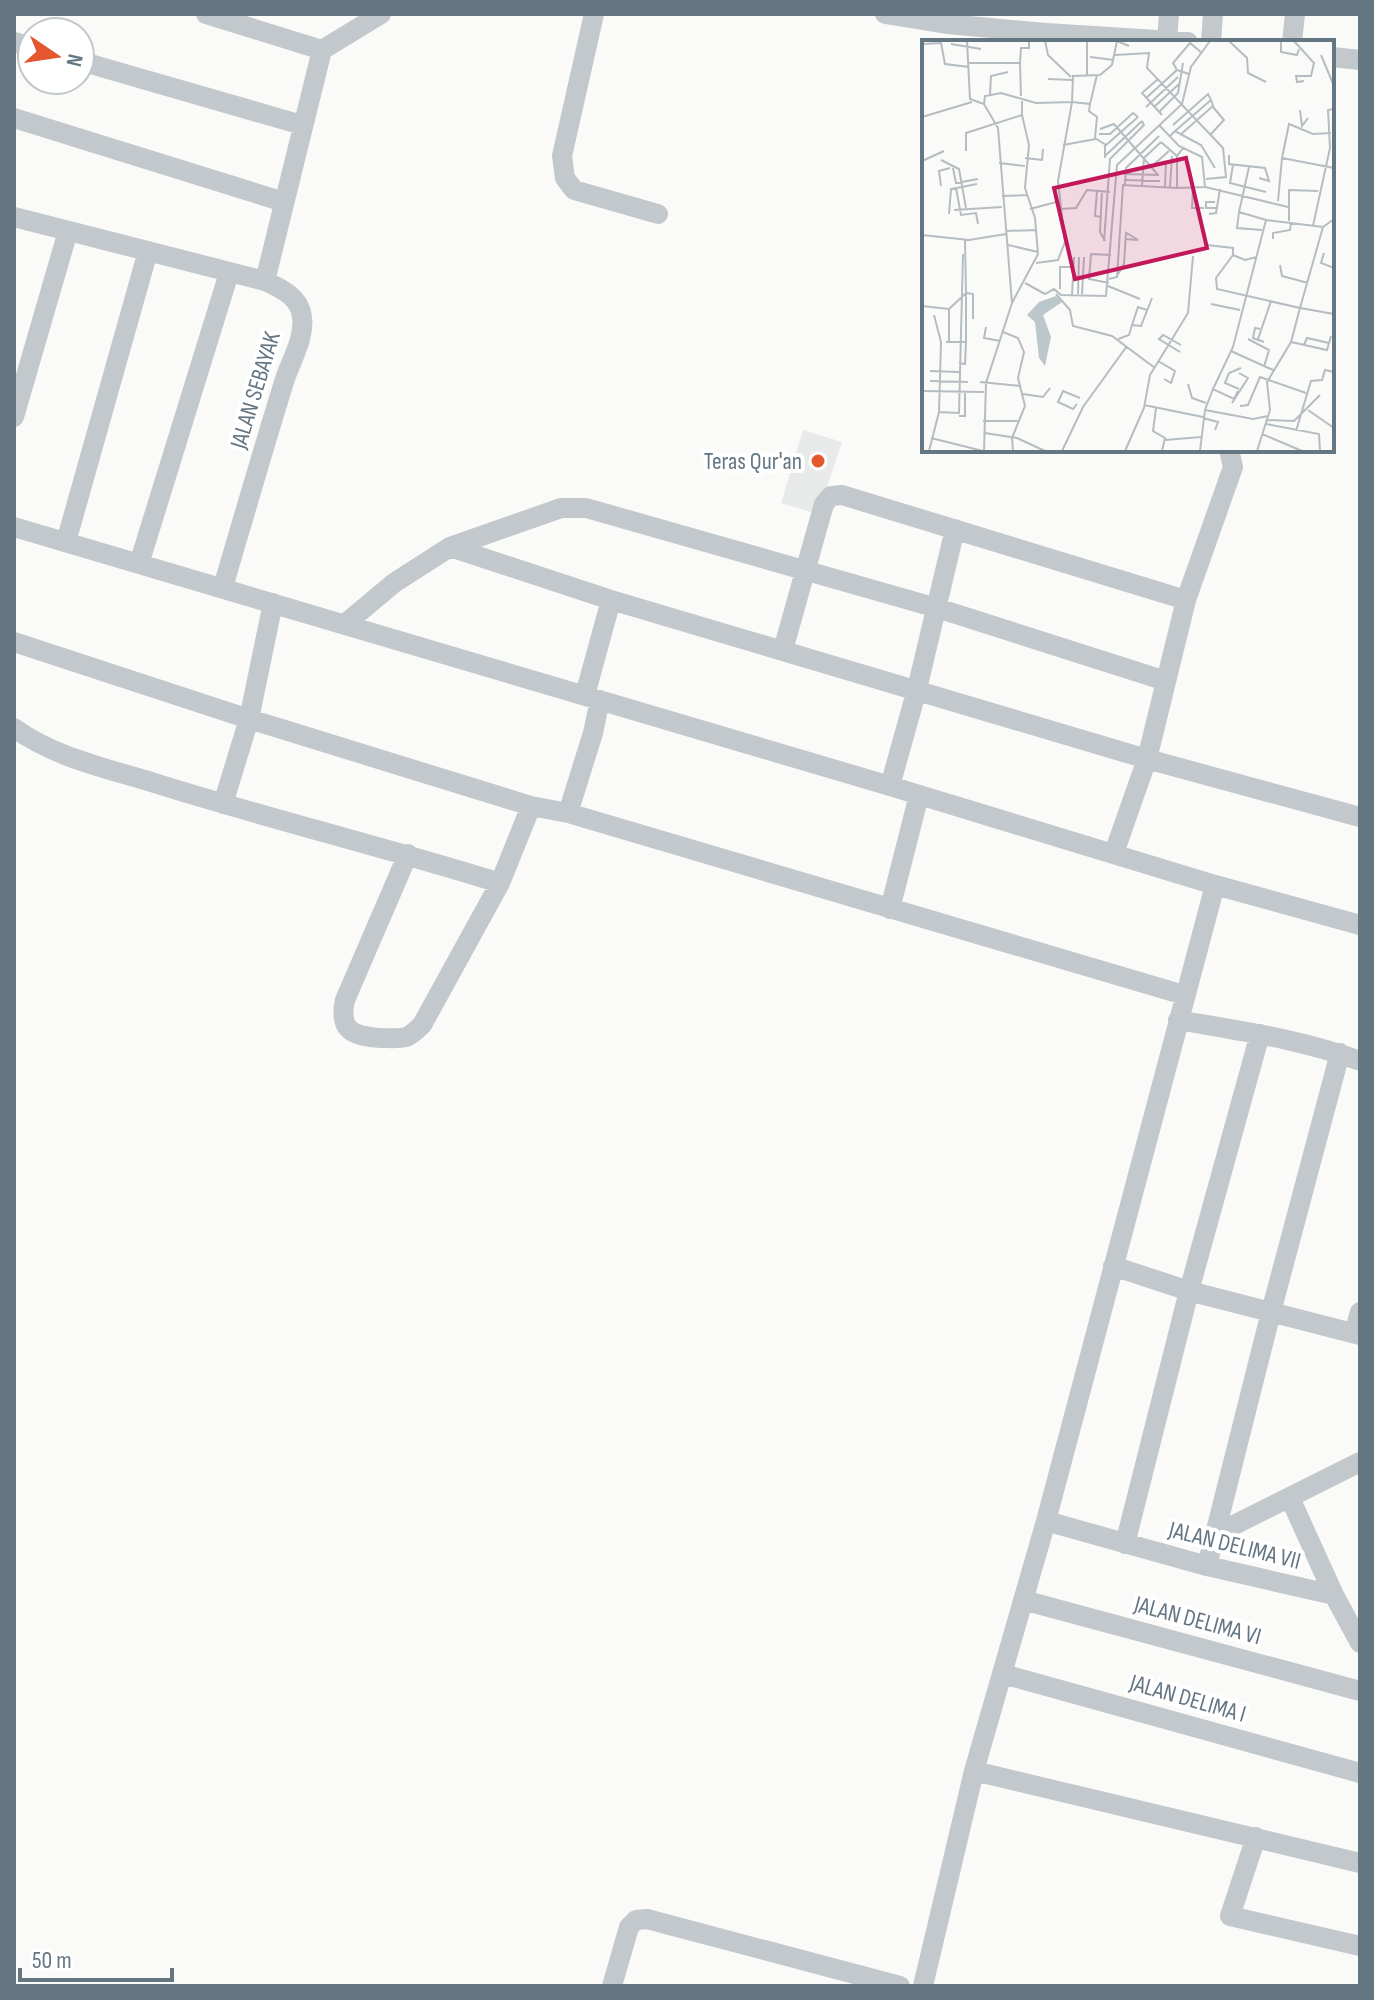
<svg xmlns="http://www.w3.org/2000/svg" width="1374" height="2000" font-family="'Sofia Sans Condensed',sans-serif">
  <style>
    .built { fill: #e8e9e9 }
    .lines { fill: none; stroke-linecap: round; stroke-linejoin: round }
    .minor { stroke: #c3c8cc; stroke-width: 20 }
    .poi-dot { fill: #e4572e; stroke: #fff; stroke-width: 3 }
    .labels { text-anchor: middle; stroke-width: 8; stroke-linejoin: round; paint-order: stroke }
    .street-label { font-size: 24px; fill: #657683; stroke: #fff }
    .poi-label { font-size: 24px; fill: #657683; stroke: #fff; text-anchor: end }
    .inset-road { fill: none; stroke: #b5bdc2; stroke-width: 2 }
    .view { fill: #c2185b; fill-opacity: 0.15; stroke: #c2185b; stroke-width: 4 }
    .inset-edge { fill: none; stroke: #657683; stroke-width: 4 }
  </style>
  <rect width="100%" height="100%" fill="#fafaf8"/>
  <path class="built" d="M 803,430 L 842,442 L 818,514 L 781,503 Z"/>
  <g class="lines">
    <path class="minor" d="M 206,14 L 322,50
      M 594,14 L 562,156 L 565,178 L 574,190 L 658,214
      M 885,14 L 947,24 L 1046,33 L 1188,42
      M 1167,40 L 1169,14
      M 14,42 L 32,47
      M 1211,42 L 1213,14
      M 1292,42 L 1295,14
      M 1332,57 L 1360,60
      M 80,61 L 302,125
      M 14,118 L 284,202
      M 14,217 L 265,281 C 282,289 300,297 302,317 C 305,339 290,362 284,382 C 263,450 243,519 223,587
      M 265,281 L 322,50 L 381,14
      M 14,417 L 68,231
      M 14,527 L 890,786 L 1215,885 L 1360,925
      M 66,542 L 148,251
      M 450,547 L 611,600 L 1147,759 L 1360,817
      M 139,564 L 229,273
      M 345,624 L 394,583 L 450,547 L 561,508 L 586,508 L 937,608 L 1166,681
      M 14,642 L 249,719 L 531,806 L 568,813 L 1184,995
      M 783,650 L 824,504 L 831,496 L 842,495 L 1186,600
      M 585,695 L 611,600
      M 14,728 C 57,759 111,769 161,785 C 273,820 388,848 500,883
      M 890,786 L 917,689 L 955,529
      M 223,804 L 249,719 L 273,603
      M 568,813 L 593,733 L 600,700
      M 1114,853 L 1147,759 L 1186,600 L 1233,467 L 1229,450
      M 408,854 L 345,1000 C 338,1032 354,1036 381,1038 C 389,1038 399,1039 406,1037 C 412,1035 417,1029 422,1025 L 500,883 L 531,806
      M 1215,885 L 1046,1521 L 974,1771 L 1360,1863
      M 890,909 L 919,795
      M 1178,1020 C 1239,1031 1302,1039 1360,1061
      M 1113,1266 L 1189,1291 L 1360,1335
      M 1354,1333 L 1360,1312
      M 1290,1498 L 1334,1595 L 1360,1643
      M 1046,1521 L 1207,1566 L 1334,1595
      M 1214,1535 L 1360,1462
      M 1125,1544 L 1189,1291 L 1260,1034
      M 1207,1566 L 1271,1312 L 1340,1053
      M 1023,1600 L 1360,1691
      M 1003,1674 L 1360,1773
      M 1256,1837 L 1230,1916 L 1360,1946
      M 612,1986 L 629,1927 L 636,1920 L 647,1919 L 900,1986
      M 923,1986 L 974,1771"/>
  </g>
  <circle class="poi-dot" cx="818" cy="461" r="8"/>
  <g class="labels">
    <g class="street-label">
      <text transform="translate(255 390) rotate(-73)" y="8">JALAN SEBAYAK</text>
      <text transform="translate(1235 1545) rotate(14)" y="8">JALAN DELIMA VII</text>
      <text transform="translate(1198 1620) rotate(15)" y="8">JALAN DELIMA VI</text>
      <text transform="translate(1188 1698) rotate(16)" y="8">JALAN DELIMA I</text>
    </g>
    <g class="poi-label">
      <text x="802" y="469">Teras Qur'an</text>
    </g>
  </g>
  <g transform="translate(922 40)">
    <rect width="412" height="412" fill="#fafaf8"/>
    <path d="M 134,256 L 140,262 L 121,275 L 129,297 L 123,326 L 117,318 L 113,282 L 105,275 L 117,262 Z" fill="#bbc7cb"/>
    <path class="inset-road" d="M 45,1 L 48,59 L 62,64 L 76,88 L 90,263 L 64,343 L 62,411M 123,1 L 126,15 L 149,37M 165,1 L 165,35M 307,1 L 325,18 L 326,33 L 344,42M 359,1 L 359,12 L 375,15 L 377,9M 372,1 L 392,23 L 389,36 L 374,36 L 375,42 L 382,41M 0,4 L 19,3 L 23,24 L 47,27M 29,4 L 59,9M 193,15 L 227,13 L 225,28 L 301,108 L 304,137 L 284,139M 399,15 L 412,46M 168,17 L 192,20M 46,23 L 98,23 L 99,56M 98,23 L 99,8 L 107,8 L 107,1M 255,30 L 251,23 L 268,3 L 280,13M 126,39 L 150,40M 236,39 L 220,53 L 240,75M 68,55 L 69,36 L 86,32M 224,58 L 255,30 L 267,34M 62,64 L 63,56 L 79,53 L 114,63 L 150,62 L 151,36 L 178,35 L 190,25 L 195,1 L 207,6M 168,64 L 175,35M 224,67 L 256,37M 232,67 L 257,44M 378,70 L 380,86 L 386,78M 237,72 L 256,53 L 261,23M 0,77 L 50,62M 237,85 L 257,106 L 280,117 L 283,147 L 366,167M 251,85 L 286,54 L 289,60M 178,89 L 192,84 L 236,135M 253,91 L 289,60M 409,93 L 391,94 L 367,84 L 360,118 L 412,128M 177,94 L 188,94 L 211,73 L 216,77M 289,94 L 302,80 L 291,67M 258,95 L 291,66 L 289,60M 247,97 L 253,91 L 279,105 L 293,128M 239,102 L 255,116 L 261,108M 141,105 L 174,99M 44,111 L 44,93 L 100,75 L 100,61M 307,115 L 307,124 L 343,128 L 347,141 L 337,138M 183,116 L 220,81M 103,118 L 120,120 L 121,109M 183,118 L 183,106 L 216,77M 19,120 L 37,129 L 44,168M 0,121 L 22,111M 77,123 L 103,126M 311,125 L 308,143 L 344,152M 229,127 L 247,111M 327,127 L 317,172 L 344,180M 31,128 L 34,143 L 56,139M 202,134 L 237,135M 202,140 L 238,141M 200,145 L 255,148 L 255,116M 203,145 L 204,128 L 237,96M 19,146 L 17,131 L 28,128M 220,146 L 222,118 L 239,102M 243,147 L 244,121M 248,147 L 250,116M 34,148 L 39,175 L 54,173 L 56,184M 255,148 L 283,147M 271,148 L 270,168 L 282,168M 175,151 L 173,176 L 179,177M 180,151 L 178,192 L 183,201M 80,156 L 106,155M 356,161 L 360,118M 293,162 L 284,162 L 284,168 L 294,168M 108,169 L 138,161M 139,169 L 154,168 L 165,150 L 188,152M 32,170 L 80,167M 317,172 L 315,188 L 340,190M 27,174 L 29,149 L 55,144M 287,174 L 294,173 L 298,149M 367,181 L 367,150 L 396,151M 391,186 L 408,108 L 406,70 L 412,69M 84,191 L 115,190M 203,192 L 216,200 L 203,199M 0,195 L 47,200 L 84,194M 351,199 L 351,193 L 368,190 L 369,182M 182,201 L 188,119 L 222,85 L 220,81M 86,205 L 116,212M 285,205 L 311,208 L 311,215 L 323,220 L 335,217M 402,213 L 399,223 L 412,228M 311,215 L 294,238 L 295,249 L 378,268 L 401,187M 114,223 L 136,220 L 143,202 L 136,141 L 150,62 L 168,64 L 167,71 L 175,77 L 173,98 L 184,105M 358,225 L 360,236 L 386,243M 195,236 L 202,224 L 204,192M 187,239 L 195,237 L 201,145M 103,243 L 123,254 L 132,249 L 139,255 L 184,256 L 195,125 L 260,64 L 269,27 L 288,1M 187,243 L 167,239 L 169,214 L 189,215M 186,246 L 218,259M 138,249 L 138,227 L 151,227M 45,253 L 51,254 L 51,279M 134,254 L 148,270 L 151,286 L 190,296 L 233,328M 156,254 L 157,217M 160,254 L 162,217M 150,255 L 152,217M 90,263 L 116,214 L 113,178 L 103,148 L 107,105 L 100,75M 289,264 L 318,270M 0,266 L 27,269M 210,285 L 216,267 L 225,270M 64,287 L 62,298 L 78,301M 338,289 L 333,288 L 331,298 L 342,302M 81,292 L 96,298 L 102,312 L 96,338 L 103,366 L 90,398 L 91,411M 196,299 L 207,295 L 210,285 L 219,286 L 230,258M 326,299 L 347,310 L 342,327M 336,299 L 349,261M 27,301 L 27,269 L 44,253 L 43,200M 24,302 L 44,302 L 44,253M 369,302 L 405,310 L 409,296M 382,305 L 385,298 L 407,303M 309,311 L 351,330M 258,312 L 237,299 L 241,295 L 259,305M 236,321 L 253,331 L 249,343 L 242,339M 37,323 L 43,324 L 44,302M 8,331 L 37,332M 8,341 L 46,342M 58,342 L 98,346M 266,344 L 270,358 L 284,363M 291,349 L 311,307 L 344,180 L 401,187 L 412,179M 317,349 L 303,343 L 307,333 L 319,328M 0,351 L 62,352M 101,354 L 121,357 L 128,348M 310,363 L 326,338 L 317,333M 155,364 L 151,369 L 136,362 L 141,351 L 158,358M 222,365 L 281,377M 318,366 L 326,365 L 338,337 L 384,353M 234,368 L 231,391 L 243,398 L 240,411M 283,370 L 331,379 L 346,376M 386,370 L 412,388M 17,372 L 37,373 L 41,214M 37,376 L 43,376 L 43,353M 281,378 L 296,382 L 293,390M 345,380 L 372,381 L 398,355M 61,381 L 97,381M 344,384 L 397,394 L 398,411M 374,391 L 389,341 L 400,340 L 403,330 L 412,332M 63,393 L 95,398 L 123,411M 340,394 L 380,411M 9,398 L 61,411M 243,400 L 279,397M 7,411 L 17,372 L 19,302 L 12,275M 140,411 L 161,367 L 205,306M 203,411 L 222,368 L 228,335 L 266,273 L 271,216M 278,411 L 283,370 L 291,349 L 312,359 L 316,351M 335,411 L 348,370 L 345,342 L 369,302 L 378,268 L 412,274"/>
    <path class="view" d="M 264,118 L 285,208 L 153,239 L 132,148 Z"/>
    <rect width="412" height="412" class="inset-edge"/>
  </g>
  <rect width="1374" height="2000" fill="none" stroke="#657683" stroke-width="32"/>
  <g transform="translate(56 56) rotate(103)"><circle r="38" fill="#ffffff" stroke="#c1c8cd" stroke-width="2"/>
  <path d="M0-6L14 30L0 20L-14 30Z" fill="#e4572e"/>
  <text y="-12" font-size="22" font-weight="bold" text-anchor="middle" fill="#657683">N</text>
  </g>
  <path d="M20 1968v12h152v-12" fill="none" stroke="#657683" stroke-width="4"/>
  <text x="32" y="1968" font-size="24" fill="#657683" stroke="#ffffff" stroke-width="6" paint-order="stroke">50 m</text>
</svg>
